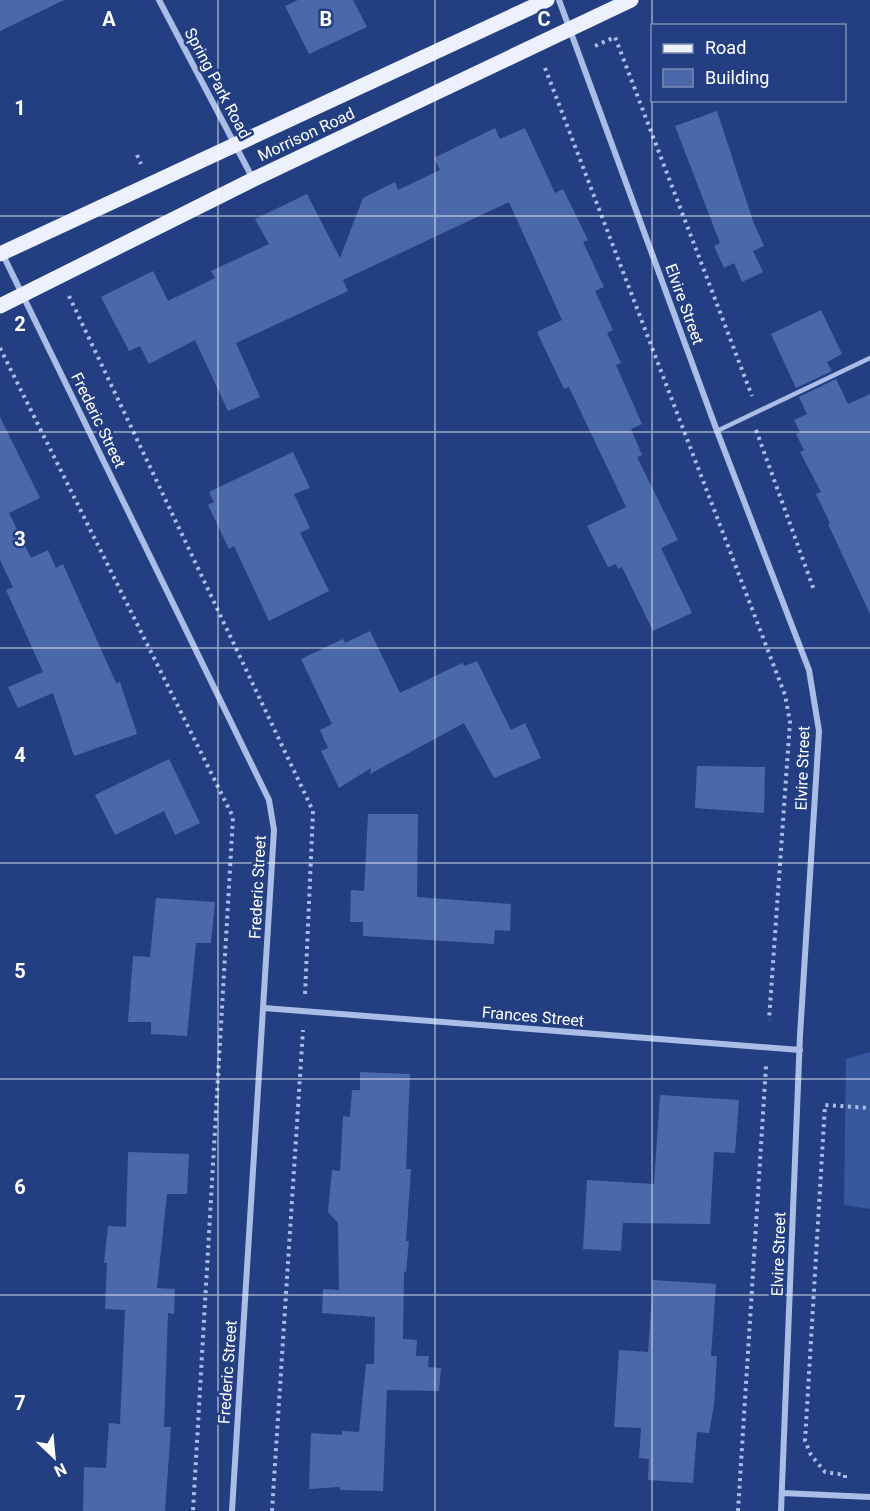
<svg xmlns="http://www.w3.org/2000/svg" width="870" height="1511" font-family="Roboto,sans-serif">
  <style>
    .green { fill: #37579f }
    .building { fill: #4b69aa }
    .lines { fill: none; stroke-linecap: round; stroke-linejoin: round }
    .path { stroke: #aabde7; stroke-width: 4; stroke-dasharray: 3 4.5; stroke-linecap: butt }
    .service { stroke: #aabde7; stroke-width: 4.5 }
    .minor { stroke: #aabde7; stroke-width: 6 }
    .primary { stroke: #ecf1fd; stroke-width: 15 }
    .grid { fill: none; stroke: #fff; stroke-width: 1.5; stroke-opacity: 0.55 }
    .labels { text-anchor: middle; stroke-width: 5; stroke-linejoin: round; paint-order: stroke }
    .street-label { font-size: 16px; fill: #fff; stroke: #233f81 }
    .grid-label { font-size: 20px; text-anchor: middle; font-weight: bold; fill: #fff; stroke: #233f81; stroke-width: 5; stroke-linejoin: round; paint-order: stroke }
  </style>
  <rect width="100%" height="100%" fill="#233f81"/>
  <path class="green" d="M 870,1052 L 870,1209 L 844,1205 L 846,1059 Z"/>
  <path class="building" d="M 0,0 L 64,0 L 0,31 Z
    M 298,0 L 353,0 L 367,27 L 309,54 L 285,6 Z
    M 717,111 L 753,221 L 764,246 L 753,251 L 763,272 L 742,282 L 734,263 L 724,268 L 714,246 L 720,243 L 675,126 Z
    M 495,128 L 500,139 L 525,128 L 555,193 L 563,189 L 588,240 L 583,242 L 604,287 L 595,291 L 613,330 L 607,333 L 621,363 L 616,365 L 642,424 L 631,429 L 642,455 L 637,457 L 678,540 L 661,548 L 692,613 L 653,631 L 622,567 L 618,569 L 616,564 L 608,567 L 587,526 L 626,507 L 569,387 L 564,389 L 537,332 L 562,320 L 509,202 L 343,280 L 348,291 L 236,343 L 260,397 L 228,411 L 195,340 L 149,364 L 140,346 L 129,351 L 101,297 L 153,271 L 168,301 L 215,278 L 211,271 L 269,244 L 255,219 L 307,194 L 340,258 L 363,198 L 395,182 L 398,190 L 440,170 L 434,158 Z
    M 821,310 L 842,354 L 827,362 L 832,371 L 796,388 L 771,334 Z
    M 836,379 L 848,404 L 870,394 L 870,614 L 828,524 L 830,523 L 816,494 L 821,492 L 800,452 L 804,450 L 796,434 L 800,432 L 794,420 L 807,414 L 799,397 Z
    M 0,417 L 40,498 L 9,513 L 31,558 L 48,550 L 56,568 L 63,564 L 116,683 L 120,682 L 137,734 L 74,756 L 53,693 L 18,708 L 8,687 L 43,672 L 6,590 L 13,587 L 0,560 Z
    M 293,452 L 310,488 L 294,494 L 310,528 L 300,533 L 329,591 L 269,621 L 234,546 L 229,549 L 208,505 L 214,502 L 209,492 Z
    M 370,631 L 400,693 L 462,663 L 465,666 L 477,661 L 511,730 L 525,723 L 541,758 L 494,778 L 464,723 L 370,774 L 371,768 L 339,788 L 321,751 L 328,748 L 320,730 L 332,724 L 301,659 L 343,639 L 345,643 Z
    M 169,759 L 200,823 L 175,835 L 164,811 L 115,835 L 95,795 Z
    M 697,766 L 765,767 L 764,813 L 695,808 Z
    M 368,814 L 418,814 L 417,897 L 511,904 L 510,931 L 495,930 L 494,944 L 363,936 L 363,922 L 350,922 L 351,890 L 364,891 Z
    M 156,898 L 215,902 L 211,943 L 196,943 L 187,1036 L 151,1034 L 151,1022 L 128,1022 L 133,956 L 150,957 Z
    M 360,1072 L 410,1074 L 406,1169 L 411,1169 L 406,1241 L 409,1241 L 406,1272 L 404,1271 L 403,1339 L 417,1340 L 416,1356 L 429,1356 L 428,1367 L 441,1368 L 439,1391 L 387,1390 L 383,1491 L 340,1490 L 340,1487 L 309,1489 L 311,1433 L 342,1435 L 342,1431 L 359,1432 L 366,1364 L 374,1364 L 375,1317 L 322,1313 L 323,1289 L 339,1290 L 338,1223 L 328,1212 L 332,1170 L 340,1171 L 343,1116 L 350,1117 L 352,1090 L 360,1090 Z
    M 660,1095 L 739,1100 L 735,1153 L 714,1152 L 710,1224 L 623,1223 L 621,1251 L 583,1249 L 587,1180 L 654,1184 Z
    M 128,1152 L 189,1154 L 187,1194 L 167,1194 L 157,1288 L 175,1289 L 174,1314 L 168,1313 L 164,1427 L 171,1427 L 165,1511 L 83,1511 L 84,1467 L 106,1468 L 109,1423 L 120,1424 L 125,1310 L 105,1309 L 107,1263 L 104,1263 L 108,1226 L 126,1227 Z
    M 653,1280 L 716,1284 L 711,1356 L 717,1356 L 714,1405 L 709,1433 L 697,1432 L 693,1483 L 648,1480 L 649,1459 L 639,1458 L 641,1428 L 614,1427 L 619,1350 L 648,1352 Z"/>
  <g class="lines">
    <path class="path" d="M 595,46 L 615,37 L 752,396
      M 545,68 L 785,695 L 790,722 L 769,1020
      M 137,155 L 141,164
      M 69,296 L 313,811 L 305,995
      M 0,348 L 233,817 L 193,1511
      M 756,430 L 814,590
      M 845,1478 L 845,1475 L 825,1472 L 811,1455 L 805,1441 L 825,1105 L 870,1108
      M 272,1511 L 303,1030
      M 738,1511 L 766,1066"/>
    <path class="service" d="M 717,431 L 870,358"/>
    <path class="minor" d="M 159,0 L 253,179
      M 559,0 L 717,431 L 809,670 L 819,731 L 800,1035 L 781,1511
      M 3,255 L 269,800 L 274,830 L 232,1511
      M 264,1008 L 800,1050
      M 782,1493 L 870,1497"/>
    <path class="primary" d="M 0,254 L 547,0
      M 0,306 L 254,179 L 631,0"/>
  </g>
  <path class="grid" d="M 218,0 L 218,1511M 435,0 L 435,1511M 652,0 L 652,26M 652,26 L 652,100M 652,100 L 652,1511M 0,216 L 870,216M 0,432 L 870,432M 0,648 L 870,648M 0,863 L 870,863M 0,1079 L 870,1079M 0,1295 L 870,1295"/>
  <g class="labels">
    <g class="street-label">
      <text transform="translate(218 83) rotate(62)" y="6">Spring Park Road</text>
      <text transform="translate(306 134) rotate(-25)" y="6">Morrison Road</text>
      <text transform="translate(685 304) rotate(70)" y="6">Elvire Street</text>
      <text transform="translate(99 420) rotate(64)" y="6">Frederic Street</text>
      <text transform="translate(802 768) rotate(-88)" y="6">Elvire Street</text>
      <text transform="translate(257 887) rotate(-87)" y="6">Frederic Street</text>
      <text transform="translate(533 1016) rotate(5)" y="6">Frances Street</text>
      <text transform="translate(778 1254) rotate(-88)" y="6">Elvire Street</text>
      <text transform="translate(227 1372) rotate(-86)" y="6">Frederic Street</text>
    </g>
  </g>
  <g class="grid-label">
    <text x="109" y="26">A</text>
    <text x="326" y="26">B</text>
    <text x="544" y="26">C</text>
    <text x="20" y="115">1</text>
    <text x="20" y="331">2</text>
    <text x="20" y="546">3</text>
    <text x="20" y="762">4</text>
    <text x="20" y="978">5</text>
    <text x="20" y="1194">6</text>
    <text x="20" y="1410">7</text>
  </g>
  <rect x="651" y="24" width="195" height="78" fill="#233f81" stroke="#7b8cb3" stroke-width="1.5"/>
  <rect x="663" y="44" width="30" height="9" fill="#ecf1fd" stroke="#7b8cb3" stroke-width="1.5"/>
  <text x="705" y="54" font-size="18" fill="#ffffff">Road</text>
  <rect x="663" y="69" width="30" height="18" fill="#4b69aa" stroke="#7b8cb3" stroke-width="1.5"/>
  <text x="705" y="84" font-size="18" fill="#ffffff">Building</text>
  <g transform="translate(54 1457) rotate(154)" stroke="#233f81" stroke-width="4.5" paint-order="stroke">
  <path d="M0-4.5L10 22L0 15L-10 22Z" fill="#ffffff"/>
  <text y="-9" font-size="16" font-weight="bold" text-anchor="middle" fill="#ffffff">N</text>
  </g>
</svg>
